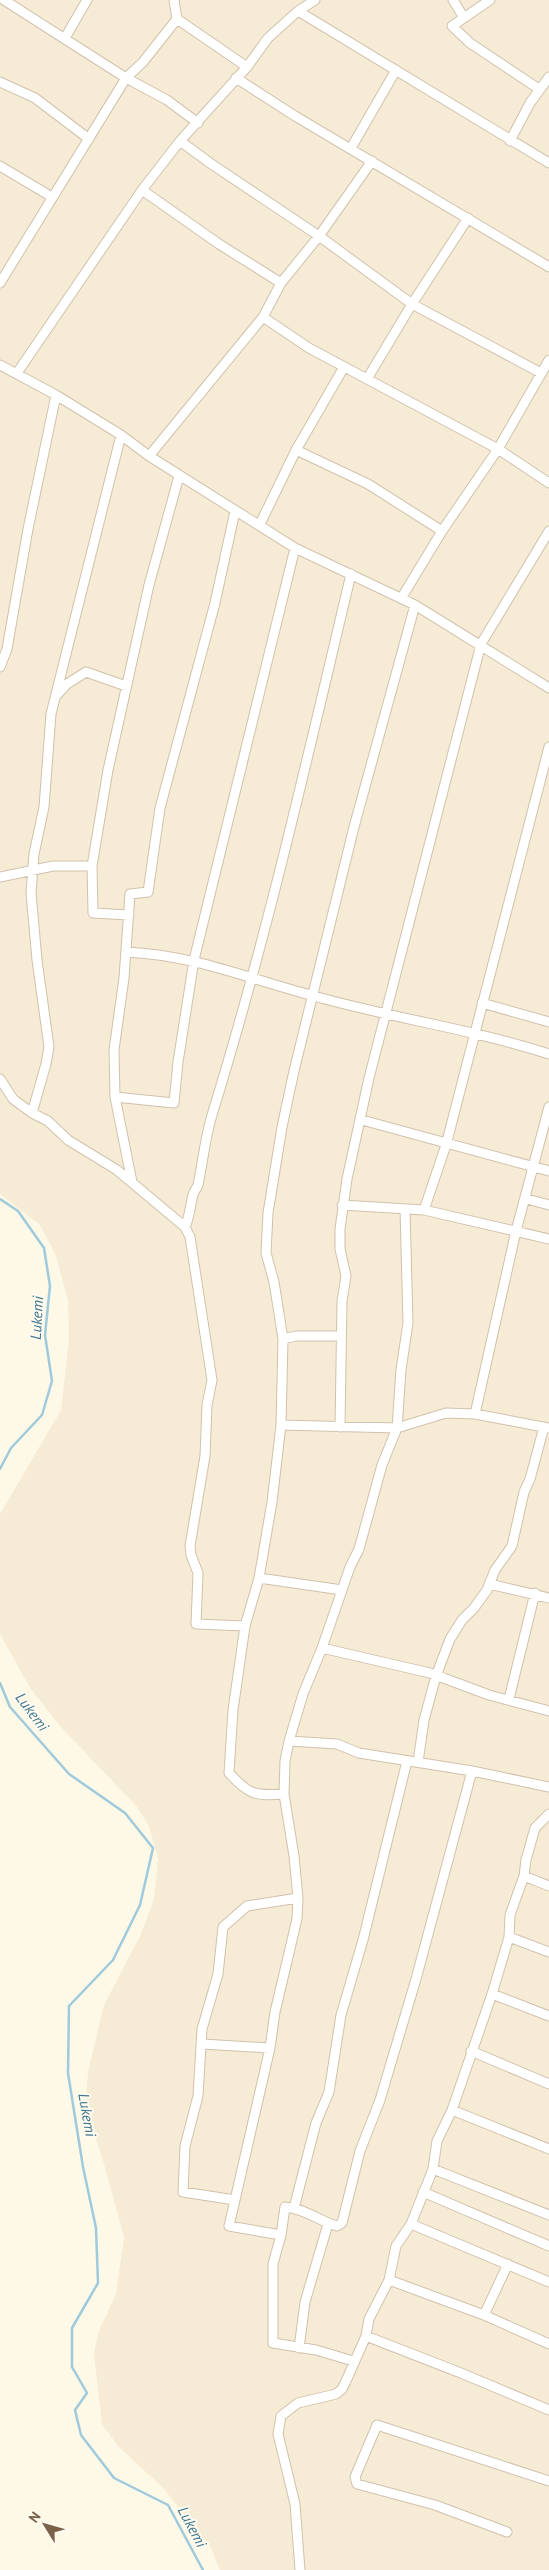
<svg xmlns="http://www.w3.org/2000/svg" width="549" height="2570" font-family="'PT Sans',sans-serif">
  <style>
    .residential { fill: #f6ecd5 }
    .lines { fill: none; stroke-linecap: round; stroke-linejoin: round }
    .stream { stroke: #9fcadc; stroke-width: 2.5 }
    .street-casing { stroke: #d1c1ab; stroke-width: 11 }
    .street { stroke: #fff; stroke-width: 9 }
    .labels { text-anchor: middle; stroke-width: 4; stroke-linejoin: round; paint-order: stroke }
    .water-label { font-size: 15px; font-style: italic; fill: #41778f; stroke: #fffbef }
  </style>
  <rect width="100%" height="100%" fill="#fef8e7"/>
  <path class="residential" d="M 0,0 L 549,0 L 549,2570 L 220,2570 L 211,2548 L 163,2488 L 118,2446 L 102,2424 L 94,2354 L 98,2333 L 116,2294 L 124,2237 L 100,2150 L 92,2129 L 86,2096 L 88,2072 L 104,2005 L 141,1934 L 154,1899 L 158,1859 L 149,1826 L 137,1807 L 61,1727 L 30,1688 L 0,1634 L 0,1514 L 61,1410 L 69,1340 L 68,1301 L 56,1256 L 40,1225 L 0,1194 Z"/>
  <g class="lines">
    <path class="stream" d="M 0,1199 L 18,1211 L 44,1248 L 50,1286 L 45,1335 L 52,1381 L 42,1415 L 11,1448 L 0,1469
      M 0,1683 L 10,1707 L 69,1774 L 125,1813 L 153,1848 L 140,1905 L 113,1960 L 69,2006 L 68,2073 L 83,2167 L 96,2228 L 98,2283 L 72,2328 L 72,2367 L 87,2393 L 75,2410 L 81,2435 L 114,2478 L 168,2505 L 203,2570"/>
    <defs>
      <path id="street" d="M 4,0 L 126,78 L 167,100 L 198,123
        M 453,0 L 464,18
        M 490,0 L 452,26 L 470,43 L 539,89
        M 298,11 L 549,163
        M 177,19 L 247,67
        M 65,38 L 87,0
        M 236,78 L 295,116 L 549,267
        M 0,82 L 35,98 L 89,139
        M 180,141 L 210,163 L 319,236 L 412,304 L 541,373
        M 510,141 L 530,103 L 549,77
        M 351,148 L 396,70
        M 0,166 L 52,197
        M 142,190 L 219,244 L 281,283
        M 0,283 L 126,78 L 143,62 L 177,19 L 174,0
        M 263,317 L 309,348 L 498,449 L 549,483
        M 0,365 L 56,395 L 121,435 L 149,456 L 295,548 L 415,605 L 549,688
        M 17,373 L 142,190 L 180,141 L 247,67 L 268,38 L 298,11 L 315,0
        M 367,379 L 412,304 L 468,218
        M 296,450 L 368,484 L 442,531
        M 149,456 L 263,317 L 281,283 L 319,236 L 372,161
        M 260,524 L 296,450 L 344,367
        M 402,597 L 442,531 L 498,449 L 549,360
        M 0,667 L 7,649 L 28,529 L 56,395
        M 57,695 L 67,684 L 86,672 L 126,686
        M 0,877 L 53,866 L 92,866
        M 129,915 L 93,913 L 92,866 L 108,770 L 149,585 L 179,476
        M 126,952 C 194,955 249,979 314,996 C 391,1018 472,1029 549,1054
        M 482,1003 L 549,1022
        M 0,1079 L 13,1099 L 32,1113 L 48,1121 L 68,1140 L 117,1170 L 185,1227 L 190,1237 L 212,1380 L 207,1405 L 205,1456 L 190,1546 L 191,1555 L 198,1573 L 196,1624 L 245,1626
        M 115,1097 L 174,1103 L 178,1062 L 194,960 L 295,548
        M 32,1113 L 46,1064 L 49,1047 L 37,960 L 31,893 L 34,854 L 44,807 L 51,714 L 121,435
        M 362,1120 L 549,1171
        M 132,1182 L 115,1097 L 114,1050 L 124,978 L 130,894 L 148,892 L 160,808 L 215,603 L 235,511
        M 527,1199 L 549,1205
        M 342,1205 L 424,1210 L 549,1239
        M 424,1210 L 446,1145 L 549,747
        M 185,1227 C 190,1216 190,1206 193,1195 C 194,1191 197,1188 198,1185 C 203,1161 205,1138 212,1115 C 267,937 308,755 351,574
        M 283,1339 L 296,1336 L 341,1336
        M 475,1414 L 516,1231 L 549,1107
        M 281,1425 L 397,1428 L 446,1413 L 475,1414 L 549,1428
        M 340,1427 L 342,1301 L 346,1276 L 340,1249 L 340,1229 L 347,1179 L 369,1078 L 481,644 L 549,531
        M 259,1578 L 342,1590
        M 489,1584 L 549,1598
        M 322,1648 L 430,1673 L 489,1695 L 549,1711
        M 509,1699 L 535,1593
        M 289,1741 L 337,1744 L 359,1753 L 472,1771 L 549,1787
        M 418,1762 L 424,1720 L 436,1676 L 450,1639 L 462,1620 L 474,1608 L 487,1590 L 495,1570 L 512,1546 L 524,1492 L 530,1479 L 544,1427
        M 284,1794 C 255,1796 249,1795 229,1773 L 233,1710 L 245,1626 L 259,1578 L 272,1502 L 281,1425 L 283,1339 L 274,1282 L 266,1253 L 268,1213 L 282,1127 L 294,1071 L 354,827 L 415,605
        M 524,1876 L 549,1886
        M 509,1937 L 549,1952
        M 492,1994 L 549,2016
        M 202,2044 L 270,2048
        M 471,2051 L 549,2084
        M 452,2110 L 549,2149
        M 433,2169 L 549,2215
        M 423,2192 L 549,2246
        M 235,2200 L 183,2192 L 185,2146 L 198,2096 L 202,2029 L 218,1974 L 223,1927 L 247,1906 L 298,1898
        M 294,2208 L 316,2123 L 329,2092 L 341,2015 L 363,1940 L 407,1761
        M 411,2224 L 549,2282
        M 281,2235 L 229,2226 L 270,2048 L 275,2012 L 297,1919 L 298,1898 L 294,1856 L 284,1794 L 285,1761 L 289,1741 L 303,1694 L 322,1648 L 350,1567 L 359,1549 L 382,1465 L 397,1428 L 401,1370 L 408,1323 L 405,1209
        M 389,2280 L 484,2315 L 549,2344
        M 484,2315 L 508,2264
        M 366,2336 L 461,2373 L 549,2410
        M 299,2348 L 305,2302 L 328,2224
        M 353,2361 L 316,2350 L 273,2343 L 273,2264 L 281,2235 L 285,2207 C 306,2209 319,2221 337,2226 L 342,2223 L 360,2151 L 380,2100 L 416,1979 L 472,1771
        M 507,2532 L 435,2505 L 357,2484 L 355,2477 L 377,2425 L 549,2481
        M 300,2570 L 295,2504 L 278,2434 L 281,2416 L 298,2403 L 336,2394 L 342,2389 L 346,2381 L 366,2336 L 369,2319 L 389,2280 L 396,2246 L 411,2224 L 433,2169 L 437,2141 L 452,2110 L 492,1994 L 509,1937 L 510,1915 L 524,1876 L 526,1860 L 535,1828 L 549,1814"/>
    </defs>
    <use href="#street" class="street-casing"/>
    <use href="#street" class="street"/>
  </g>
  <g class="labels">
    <g class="water-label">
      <text transform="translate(37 1318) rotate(-87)" y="5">Lukemi</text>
      <text transform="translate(32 1712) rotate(53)" y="5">Lukemi</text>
      <text transform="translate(87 2115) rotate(80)" y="5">Lukemi</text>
      <text transform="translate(192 2527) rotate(62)" y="5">Lukemi</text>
    </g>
  </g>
  <g transform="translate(45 2525) rotate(307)" stroke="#fffbef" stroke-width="4" paint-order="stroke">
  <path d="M0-4L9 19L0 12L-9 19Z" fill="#7a6249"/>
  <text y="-8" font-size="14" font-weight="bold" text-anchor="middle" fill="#7a6249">N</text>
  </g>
</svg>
